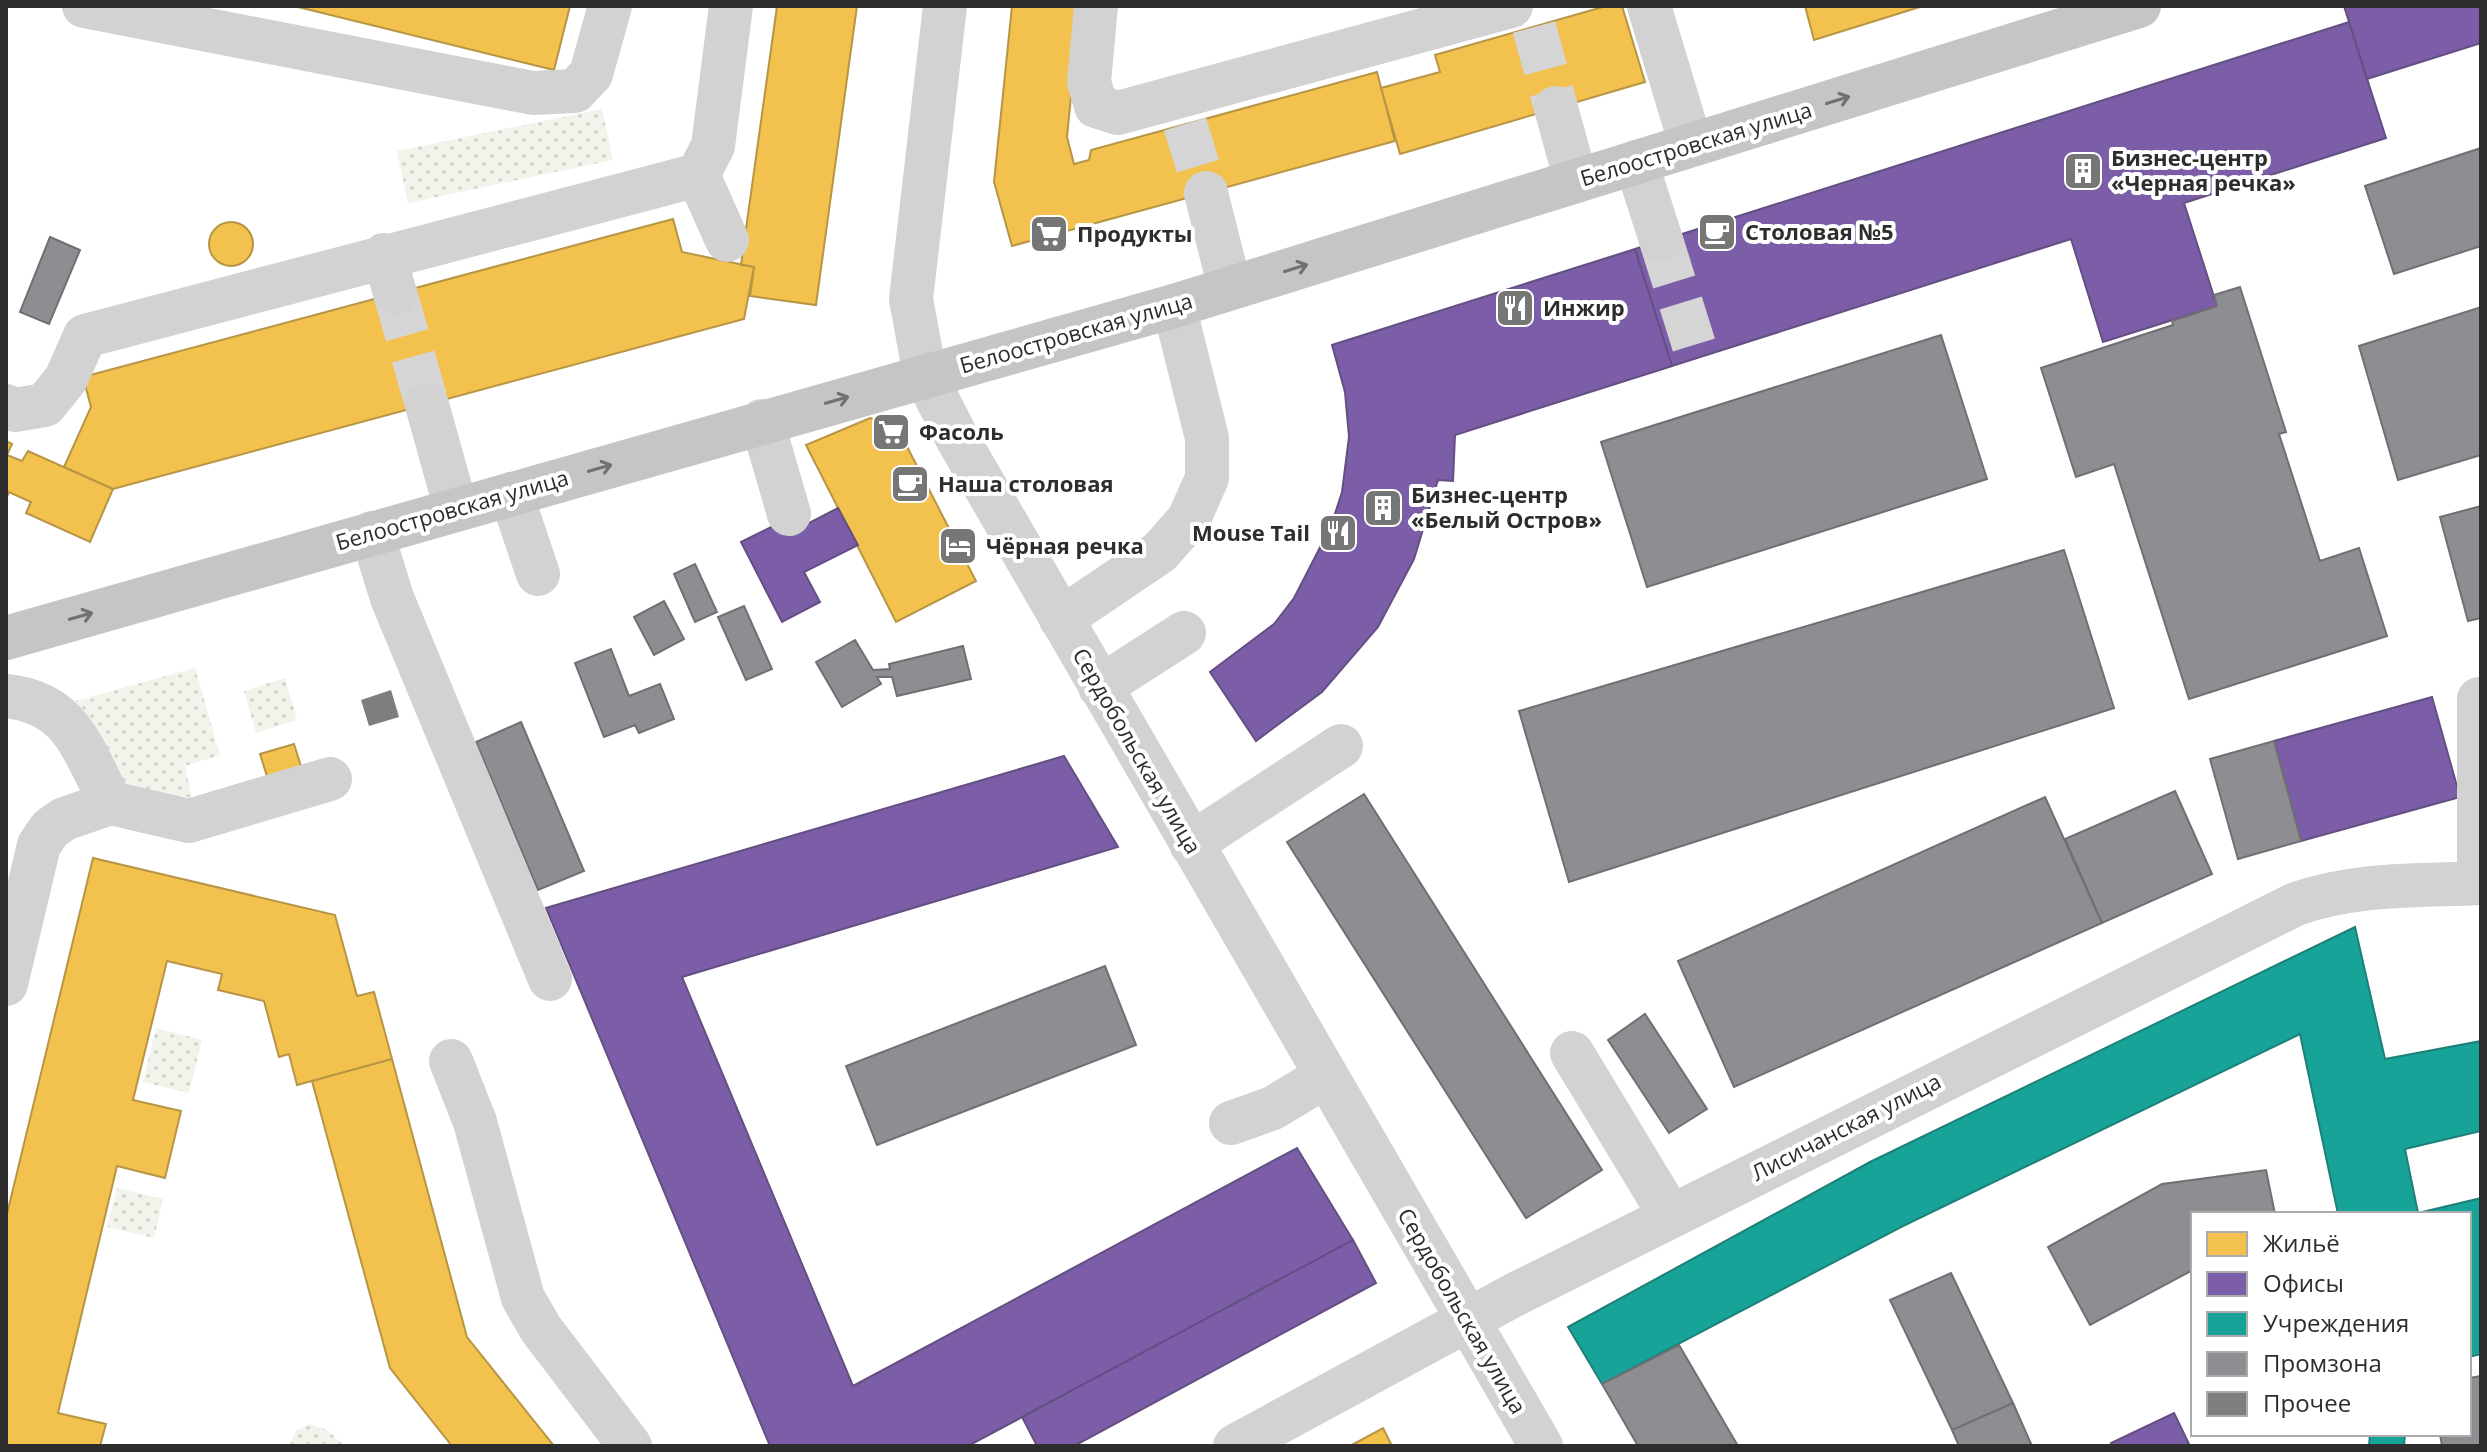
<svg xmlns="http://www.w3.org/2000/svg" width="2487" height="1452" font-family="'Open Sans',sans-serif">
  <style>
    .grass { fill: url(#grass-dots) }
    .homes { fill: #f2c14e; stroke: #b79544; stroke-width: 2 }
    .offices { fill: #7b5ea7; stroke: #644f82; stroke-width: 2 }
    .public { fill: #17a398; stroke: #1e8078; stroke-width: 2 }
    .industry { fill: #8d8d92; stroke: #707074; stroke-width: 2 }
    .building { fill: #7e7e7e }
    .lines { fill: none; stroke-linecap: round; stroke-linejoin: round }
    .minor-tunnel { stroke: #d5d5d5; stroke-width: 44; stroke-dasharray: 44 22; stroke-linecap: butt }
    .minor { stroke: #d2d2d2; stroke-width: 44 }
    .major { stroke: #c5c5c5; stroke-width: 44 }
    .oneway { stroke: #717171 }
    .labels { text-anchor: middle; stroke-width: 8; stroke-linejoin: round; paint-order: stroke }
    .street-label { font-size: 22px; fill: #2d2d2d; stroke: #fff }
    .poi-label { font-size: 22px; font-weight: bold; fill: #2d2d2d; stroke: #fff; text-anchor: start }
  </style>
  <defs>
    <pattern id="grass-dots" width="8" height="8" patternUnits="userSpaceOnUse" patternTransform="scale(2)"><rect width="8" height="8" fill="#f0f4eb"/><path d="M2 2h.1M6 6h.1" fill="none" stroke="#ced2ca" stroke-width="1.8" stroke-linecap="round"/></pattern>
  </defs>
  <rect width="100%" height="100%" fill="#fff"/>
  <path class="grass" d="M 602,109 L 613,160 L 408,203 L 397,151 Z
    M 195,668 L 220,755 L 185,766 L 192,798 L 123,786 L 75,701 Z
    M 285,678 L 297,720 L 256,733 L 244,691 Z
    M 156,1028 L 202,1040 L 189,1093 L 143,1082 Z
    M 117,1188 L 163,1199 L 154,1238 L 107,1227 Z
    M 309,1424 L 327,1430 L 345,1446 L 289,1446 L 296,1431 Z"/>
  <path class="homes" d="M 294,6 L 570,6 L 554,70 Z
    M 777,6 L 857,6 L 816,305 L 750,296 L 754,267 L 741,265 Z
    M 1012,6 L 1080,6 L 1067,137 L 1074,164 L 1089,160 L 1091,150 L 1377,72 L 1395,141 L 1012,246 L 994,182 Z
    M 1606,6 L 1622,6 L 1645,82 L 1400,154 L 1381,88 L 1440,72 L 1435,55 Z
    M 1805,6 L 1923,6 L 1814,40 Z
    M 673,219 L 682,252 L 754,267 L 744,319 L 113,489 L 64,467 L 91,407 L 83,377 Z
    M209 244a22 22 0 1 1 44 0a22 22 0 1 1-44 0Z
    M 870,418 L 896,425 L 976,581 L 896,622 L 806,445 Z
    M 6,441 L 12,444 L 7,455 L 22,461 L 28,451 L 113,489 L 90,542 L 26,513 L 31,502 L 9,492 L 6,499 Z
    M 294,744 L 304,776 L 270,786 L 260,754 Z
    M 93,858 L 335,915 L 357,996 L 374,992 L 392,1059 L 297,1085 L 289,1054 L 279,1057 L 264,1001 L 218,990 L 222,974 L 167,961 L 133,1100 L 181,1111 L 165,1178 L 117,1166 L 58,1413 L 106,1424 L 100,1446 L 6,1446 L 6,1218 Z
    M 392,1059 L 467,1337 L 554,1446 L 452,1446 L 390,1368 L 312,1081 Z
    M 1383,1428 L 1392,1446 L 1350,1446 Z"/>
  <path class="offices" d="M 2344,6 L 2481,6 L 2481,43 L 2367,79 Z
    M 2349,22 L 2386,138 L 2184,203 L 2217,306 L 2103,342 L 2071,239 L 1672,366 L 1635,249 Z
    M 1635,249 L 1672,366 L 1455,435 L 1453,481 L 1438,480 L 1414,559 L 1378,627 L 1322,692 L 1256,741 L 1210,672 L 1274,624 L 1294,598 L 1331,526 L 1342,492 L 1349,437 L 1345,392 L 1332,345 Z
    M 838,508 L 858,545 L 804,572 L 820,602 L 782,622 L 741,542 L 781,522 L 788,534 Z
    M 2432,697 L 2460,797 L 2301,841 L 2274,741 Z
    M 1064,756 L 1118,847 L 682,977 L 853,1386 L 1297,1148 L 1353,1240 L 968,1446 L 770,1446 L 546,908 Z
    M 1353,1240 L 1376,1283 L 1074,1446 L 1037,1446 L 1022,1417 Z
    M 2174,1413 L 2190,1446 L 2112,1446 L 2111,1443 Z"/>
  <path class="public" d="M 2355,927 L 2385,1059 L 2481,1041 L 2481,1131 L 2405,1149 L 2418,1213 L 2481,1198 L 2481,1354 L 2469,1357 L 2469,1214 L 2338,1214 L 2300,1034 L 1901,1227 L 1602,1384 L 1568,1327 L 1870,1162 Z
    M 2370,1434 L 2405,1434 L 2404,1446 L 2369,1446 Z"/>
  <path class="industry" d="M 2481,148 L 2481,246 L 2394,274 L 2365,186 Z
    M 50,237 L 80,250 L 49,324 L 20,312 Z
    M 2240,287 L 2286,432 L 2279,434 L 2320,561 L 2359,548 L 2387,636 L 2189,699 L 2114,464 L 2076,477 L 2041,368 L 2173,325 L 2172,321 L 2217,306 L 2214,295 Z
    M 2481,307 L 2481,455 L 2398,480 L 2359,346 Z
    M 1941,335 L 1987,479 L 1647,587 L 1601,442 Z
    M 2481,506 L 2481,618 L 2468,621 L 2440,517 Z
    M 2064,550 L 2114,708 L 1569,882 L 1519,711 Z
    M 695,564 L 717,612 L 695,622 L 674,574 Z
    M 664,601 L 684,639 L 654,655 L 634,617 Z
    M 744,606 L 772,669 L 746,680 L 718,617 Z
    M 855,640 L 873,670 L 890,669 L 889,664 L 963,646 L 971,679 L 897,696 L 892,677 L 877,677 L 881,684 L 842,707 L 816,662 Z
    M 611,649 L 629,696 L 660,684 L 674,719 L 639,733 L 635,725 L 604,737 L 575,663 Z
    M 521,722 L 584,871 L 538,890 L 476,742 Z
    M 2274,741 L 2301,841 L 2238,859 L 2210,759 Z
    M 2175,791 L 2212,874 L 2102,923 L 2065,839 Z
    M 1364,794 L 1602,1170 L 1526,1218 L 1287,842 Z
    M 2045,797 L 2102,923 L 1734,1087 L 1678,961 Z
    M 1105,966 L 1136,1045 L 877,1145 L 846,1066 Z
    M 1645,1014 L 1707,1109 L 1669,1133 L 1608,1040 Z
    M 2266,1170 L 2275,1214 L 2193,1214 L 2193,1270 L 2090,1325 L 2048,1247 L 2162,1184 Z
    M 1951,1273 L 2013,1403 L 1952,1430 L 1890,1300 Z
    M 1679,1345 L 1738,1446 L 1638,1446 L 1602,1384 Z
    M 2481,1376 L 2481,1446 L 2442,1446 L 2440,1434 L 2469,1434 L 2469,1378 Z
    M 2013,1403 L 2032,1446 L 1959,1446 L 1952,1430 Z"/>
  <path class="building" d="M 391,690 L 399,717 L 369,726 L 361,700 Z"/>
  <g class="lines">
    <path class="minor-tunnel" d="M 1534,27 L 1556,108
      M 1185,124 L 1206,193
      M 1661,240 L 1698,358
      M 395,293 L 427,405"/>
    <path class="minor" d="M 84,6 L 533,93 L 575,91 L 591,74 L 610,6
      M 945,6 L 911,299 L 925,375 L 957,438 L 1541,1446
      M 1096,6 L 1089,82 L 1096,106 L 1118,113 L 1511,6
      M 1649,6 L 1691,145
      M 1556,108 L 1576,181
      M 1636,162 L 1661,240
      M 698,175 L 713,146 L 731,6
      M 698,175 L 727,240
      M 1206,193 L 1230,288
      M 384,255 L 395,293
      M 427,405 L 456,509
      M 6,406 L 15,410 L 45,405 L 66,379 L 85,336 L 698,175
      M 762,421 L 789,514
      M 511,494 L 538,574
      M 372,533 L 392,598 L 550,979
      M 1061,619 L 1160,552 L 1189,519 L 1207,478 L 1207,438 L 1174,306
      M 1100,687 L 1184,633
      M 6,696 C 73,703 82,750 111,803
      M 2479,699 L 2479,883
      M 1191,844 L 1341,746
      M 6,984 L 39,845 L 50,829 L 64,819 L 111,803 L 189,821 L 330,779
      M 1572,1053 L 1670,1215
      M 451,1061 L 475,1122 L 523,1298 L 541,1329 L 630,1446
      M 1231,1123 L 1273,1108 L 1326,1076
      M 1235,1446 L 1514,1295 L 2296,904 C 2355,883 2418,886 2481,883"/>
    <path class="major" d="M 6,638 L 1174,306 L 2139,6"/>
  </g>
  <defs><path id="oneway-shaft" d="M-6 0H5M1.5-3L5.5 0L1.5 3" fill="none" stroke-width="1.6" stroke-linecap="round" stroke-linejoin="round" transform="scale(2)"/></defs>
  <g class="oneway">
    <use href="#oneway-shaft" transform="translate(1838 100) rotate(-17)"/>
    <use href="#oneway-shaft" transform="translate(1296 268) rotate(-17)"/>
    <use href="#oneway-shaft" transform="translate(837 400) rotate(-16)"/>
    <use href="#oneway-shaft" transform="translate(600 468) rotate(-16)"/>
    <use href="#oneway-shaft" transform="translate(81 616) rotate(-16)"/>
  </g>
  <defs>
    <symbol id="building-square" viewBox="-11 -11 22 22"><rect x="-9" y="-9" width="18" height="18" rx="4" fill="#767676" stroke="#fff"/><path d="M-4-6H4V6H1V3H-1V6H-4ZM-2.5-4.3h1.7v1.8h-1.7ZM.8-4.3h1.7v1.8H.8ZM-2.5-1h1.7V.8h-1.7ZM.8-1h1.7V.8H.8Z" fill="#fff"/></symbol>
    <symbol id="cafe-square" viewBox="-11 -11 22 22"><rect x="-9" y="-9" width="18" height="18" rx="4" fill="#767676" stroke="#fff"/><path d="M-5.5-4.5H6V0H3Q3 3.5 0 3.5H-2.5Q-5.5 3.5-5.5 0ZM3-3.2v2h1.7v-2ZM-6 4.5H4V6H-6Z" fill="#fff"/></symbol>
    <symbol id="supermarket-square" viewBox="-11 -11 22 22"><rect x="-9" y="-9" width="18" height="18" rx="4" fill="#767676" stroke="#fff"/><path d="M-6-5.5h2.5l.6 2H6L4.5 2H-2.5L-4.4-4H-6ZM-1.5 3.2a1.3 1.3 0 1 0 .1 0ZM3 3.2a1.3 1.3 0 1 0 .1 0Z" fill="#fff"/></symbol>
    <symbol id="restaurant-square" viewBox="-11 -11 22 22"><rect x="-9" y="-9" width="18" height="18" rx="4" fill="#767676" stroke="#fff"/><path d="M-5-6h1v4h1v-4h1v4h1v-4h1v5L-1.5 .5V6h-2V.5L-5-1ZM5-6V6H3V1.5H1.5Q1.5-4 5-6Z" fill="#fff"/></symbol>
    <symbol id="hotel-square" viewBox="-11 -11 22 22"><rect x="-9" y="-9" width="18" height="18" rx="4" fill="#767676" stroke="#fff"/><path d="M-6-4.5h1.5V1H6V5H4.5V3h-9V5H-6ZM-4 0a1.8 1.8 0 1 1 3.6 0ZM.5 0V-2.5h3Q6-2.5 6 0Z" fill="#fff"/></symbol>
  </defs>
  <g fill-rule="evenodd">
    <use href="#building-square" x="2061" y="149" width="44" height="44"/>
    <use href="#cafe-square" x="1695" y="210" width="44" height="44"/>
    <use href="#supermarket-square" x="1027" y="212" width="44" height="44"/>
    <use href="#restaurant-square" x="1493" y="286" width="44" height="44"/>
    <use href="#supermarket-square" x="869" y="410" width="44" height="44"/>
    <use href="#cafe-square" x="888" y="462" width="44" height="44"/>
    <use href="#building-square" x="1361" y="486" width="44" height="44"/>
    <use href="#restaurant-square" x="1316" y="511" width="44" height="44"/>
    <use href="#hotel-square" x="936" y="524" width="44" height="44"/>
  </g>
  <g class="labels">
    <g class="street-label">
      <text transform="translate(1696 144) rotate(-17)" y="8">Белоостровская улица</text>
      <text transform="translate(1076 333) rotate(-16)" y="8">Белоостровская улица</text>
      <text transform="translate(452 510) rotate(-16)" y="8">Белоостровская улица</text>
      <text transform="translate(1137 751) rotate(60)" y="8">Сердобольская улица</text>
      <text transform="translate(1846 1127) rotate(-27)" y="8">Лисичанская улица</text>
      <text transform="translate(1462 1311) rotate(60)" y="8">Сердобольская улица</text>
    </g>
    <g class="poi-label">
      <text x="2111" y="166">Бизнес-центр<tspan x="2111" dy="25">«Черная речка»</tspan></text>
      <text x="1745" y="240">Столовая №5</text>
      <text x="1077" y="242">Продукты</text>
      <text x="1543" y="316">Инжир</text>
      <text x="919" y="440">Фасоль</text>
      <text x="938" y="492">Наша столовая</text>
      <text x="1411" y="503">Бизнес-центр<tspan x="1411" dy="25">«Белый Остров»</tspan></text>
      <text x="1310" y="541" text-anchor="end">Mouse Tail</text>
      <text x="986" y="554">Чёрная речка</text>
    </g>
  </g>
  <rect width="2487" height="1452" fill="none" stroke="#2d2d2d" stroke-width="16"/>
  <rect x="2191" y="1212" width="280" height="224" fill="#ffffff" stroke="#ababab" stroke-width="2"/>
  <rect x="2207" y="1232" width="40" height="24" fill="#f2c14e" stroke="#ababab" stroke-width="2"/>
  <text x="2263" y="1252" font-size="24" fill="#2d2d2d">Жильё</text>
  <rect x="2207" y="1272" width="40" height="24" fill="#7b5ea7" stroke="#ababab" stroke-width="2"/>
  <text x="2263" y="1292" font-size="24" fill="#2d2d2d">Офисы</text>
  <rect x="2207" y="1312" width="40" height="24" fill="#17a398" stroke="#ababab" stroke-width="2"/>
  <text x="2263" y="1332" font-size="24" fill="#2d2d2d">Учреждения</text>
  <rect x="2207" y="1352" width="40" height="24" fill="#8d8d92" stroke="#ababab" stroke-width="2"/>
  <text x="2263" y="1372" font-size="24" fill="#2d2d2d">Промзона</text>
  <rect x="2207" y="1392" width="40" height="24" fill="#7e7e7e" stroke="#ababab" stroke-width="2"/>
  <text x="2263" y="1412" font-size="24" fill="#2d2d2d">Прочее</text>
</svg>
